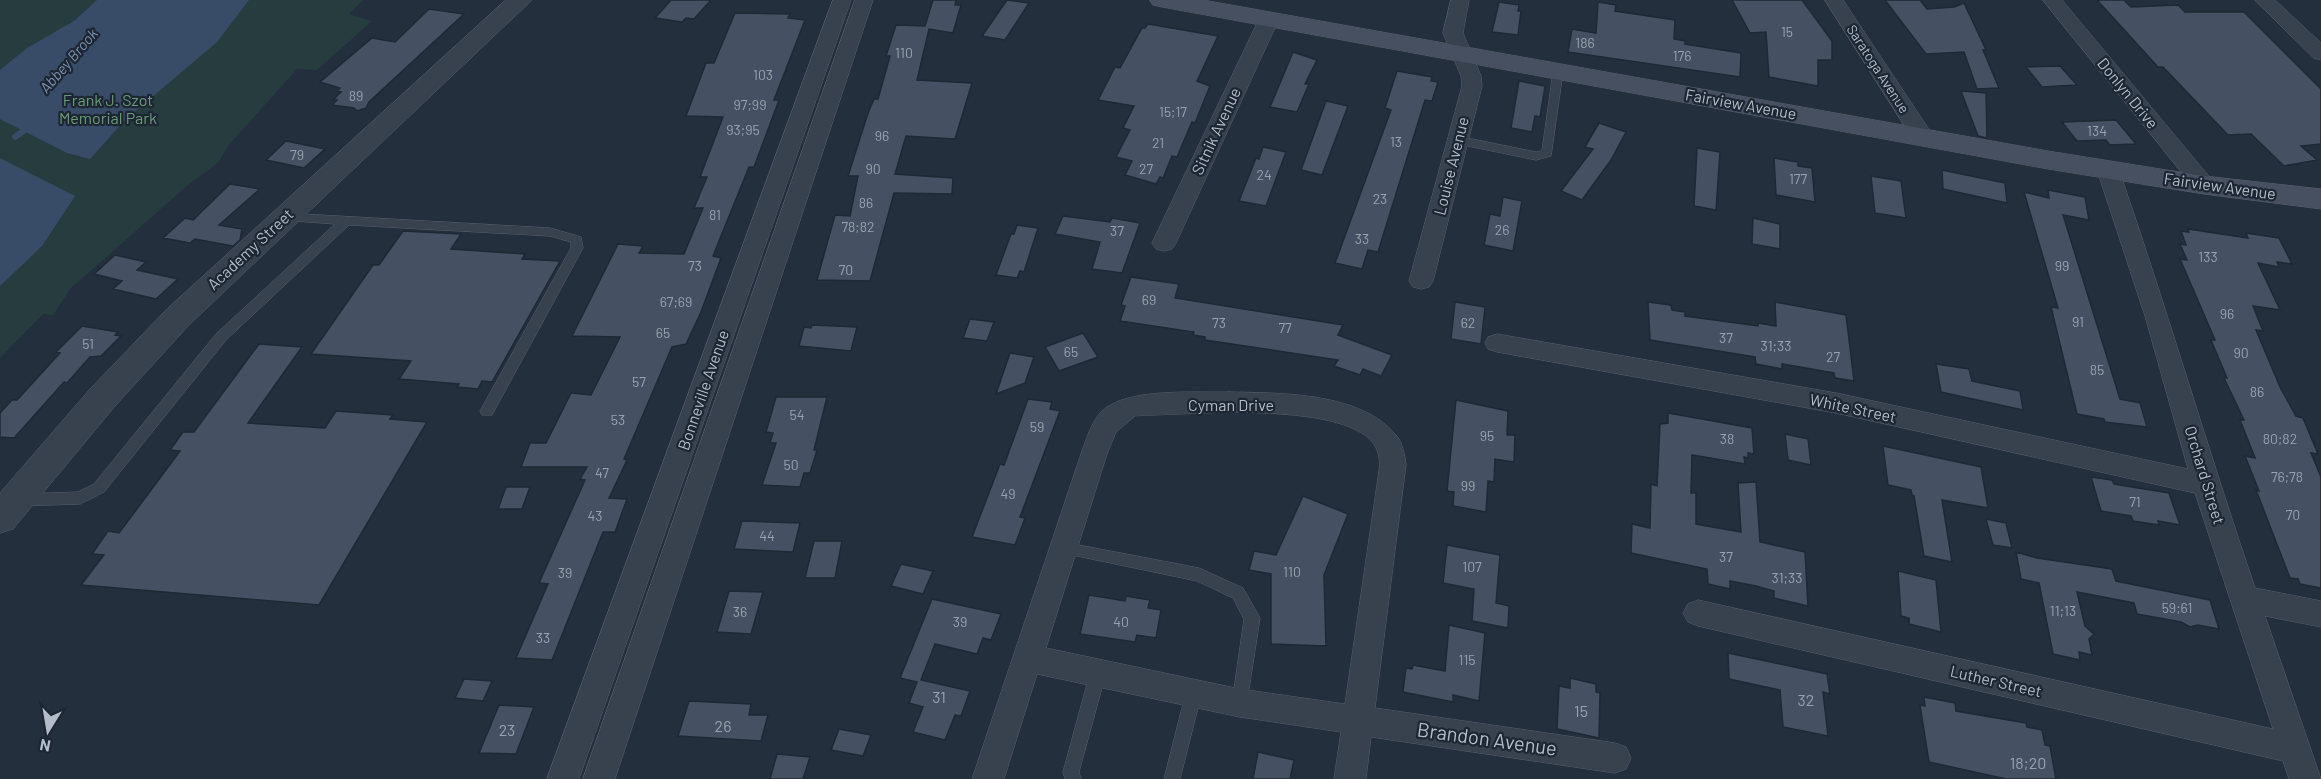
<svg xmlns="http://www.w3.org/2000/svg" width="2321" height="779" font-family="Barlow,sans-serif">
  <style>
    .green { fill: #263c3f }
    .water { fill: #394c67 }
    .lines { fill: none; stroke-linecap: round; stroke-linejoin: round }
    .stream { stroke: #394c67; stroke-width: 6 }
    .building { fill: #455162; stroke: #1f2835; stroke-width: 1.5 }
    .service-casing { stroke: #565f6c; stroke-width: 1 }
    .minor-casing { stroke: #565f6c; stroke-width: 1 }
    .tertiary-casing { stroke: #565f6c; stroke-width: 1 }
    .secondary-casing { stroke: #565f6c; stroke-width: 1 }
    .service { fill: #38414e; fill-rule: evenodd }
    .minor { fill: #38414e; fill-rule: evenodd }
    .tertiary { fill: #38414e; fill-rule: evenodd }
    .secondary { fill: #465061; fill-rule: evenodd }
    .labels { text-anchor: middle; stroke-width: 4.5; stroke-linejoin: round; paint-order: stroke }
    .number-label { font-size: 14px; fill: #98a1af }
    .far-street-label { font-size: 14px; fill: #b4bcc9; stroke: #1d2633 }
    .far-water-label { font-size: 15px; font-style: italic; fill: #7c92b1; stroke: #1d2633 }
    .street-label { font-size: 16px; fill: #b4bcc9; stroke: #1d2633 }
    .park-label { font-size: 16px; fill: #6b9a76; stroke: #1d2633 }
    .near-number-label { font-size: 16px; fill: #98a1af }
    .near-street-label { font-size: 20px; fill: #b4bcc9; stroke: #1d2633 }
  </style>
  <rect width="100%" height="100%" fill="#242f3e"/>
  <path class="green" d="M 0,0 L 363,0 L 349,14 L 372,21 L 317,70 L 297,69 L 227,147 L 219,162 L 188,185 L 71,288 L 53,315 L 43,314 L 0,358 Z"/>
  <path class="water" d="M 97,0 L 249,0 L 217,42 L 125,120 L 90,159 L 67,153 L 0,119 L 0,70 L 27,48 L 74,21 Z
    M 0,158 L 75,196 L 42,246 L 0,286 Z"/>
  <g class="lines">
    <path class="stream" d="M 15,137 L 29,127"/>
  </g>
  <path class="building" d="M 671,0 L 711,0 L 694,19 L 686,18 L 682,22 L 655,18 Z
    M 933,0 L 956,0 L 955,5 L 961,5 L 953,33 L 929,29 L 917,80 L 972,83 L 955,139 L 906,136 L 895,174 L 953,178 L 952,194 L 894,193 L 870,281 L 817,280 L 835,215 L 850,216 L 858,176 L 848,176 L 868,113 L 874,99 L 878,99 L 890,56 L 886,56 L 896,25 L 925,26 Z
    M 1007,0 L 1029,3 L 1005,40 L 982,36 Z
    M 1732,0 L 1802,0 L 1832,41 L 1832,60 L 1818,60 L 1818,86 L 1769,77 L 1766,32 L 1750,33 Z
    M 1885,0 L 1920,0 L 1927,9 L 1954,7 L 1964,3 L 1986,50 L 1983,50 L 1999,88 L 1977,89 L 1964,52 L 1926,54 Z
    M 2097,0 L 2124,0 L 2131,7 L 2178,5 L 2185,12 L 2244,12 L 2321,89 L 2321,144 L 2301,146 L 2317,160 L 2284,166 L 2251,134 L 2228,135 L 2163,67 L 2158,67 Z
    M 1499,2 L 1519,5 L 1518,11 L 1521,11 L 1518,35 L 1492,32 Z
    M 1598,2 L 1616,5 L 1615,11 L 1675,20 L 1674,39 L 1685,41 L 1685,44 L 1741,53 L 1740,77 L 1568,52 L 1572,29 L 1596,33 Z
    M 429,9 L 464,14 L 369,102 L 366,108 L 357,111 L 354,108 L 332,105 L 337,100 L 333,100 L 341,92 L 337,91 L 340,88 L 320,82 L 372,38 L 395,42 Z
    M 735,13 L 790,14 L 788,18 L 805,20 L 774,100 L 779,100 L 766,135 L 754,167 L 749,167 L 713,256 L 721,258 L 701,312 L 686,344 L 672,347 L 624,459 L 627,460 L 609,498 L 627,499 L 615,532 L 603,532 L 552,660 L 516,658 L 548,584 L 539,583 L 585,480 L 580,479 L 587,467 L 521,467 L 530,443 L 546,443 L 571,393 L 591,395 L 620,337 L 572,336 L 618,244 L 643,246 L 639,253 L 684,254 L 703,208 L 694,208 L 707,177 L 700,177 L 723,117 L 686,116 L 706,63 L 714,63 Z
    M 1148,24 L 1218,36 L 1197,81 L 1210,86 L 1195,123 L 1192,122 L 1177,157 L 1172,156 L 1163,178 L 1160,177 L 1156,184 L 1125,175 L 1132,161 L 1116,157 L 1130,130 L 1123,128 L 1134,106 L 1098,100 L 1115,67 L 1120,68 L 1142,28 L 1145,28 Z
    M 1293,52 L 1317,60 L 1305,84 L 1309,84 L 1297,112 L 1270,107 Z
    M 2060,66 L 2077,85 L 2042,87 L 2026,67 Z
    M 1397,71 L 1432,77 L 1431,81 L 1438,82 L 1432,101 L 1425,100 L 1378,252 L 1368,250 L 1362,269 L 1335,263 L 1391,110 L 1385,108 Z
    M 1519,81 L 1545,86 L 1540,117 L 1535,116 L 1532,132 L 1511,128 Z
    M 1961,91 L 1986,93 L 1987,138 L 1978,136 Z
    M 1326,101 L 1348,106 L 1322,175 L 1301,170 Z
    M 2116,120 L 2136,144 L 2110,145 L 2106,140 L 2077,141 L 2062,122 Z
    M 1599,123 L 1626,132 L 1611,160 L 1582,200 L 1561,191 L 1593,149 L 1585,147 Z
    M 286,141 L 325,149 L 304,168 L 266,160 Z
    M 1263,147 L 1286,152 L 1266,206 L 1239,201 L 1256,158 L 1259,159 Z
    M 1697,148 L 1720,152 L 1716,210 L 1694,206 Z
    M 1774,158 L 1798,162 L 1798,166 L 1812,168 L 1815,202 L 1776,195 Z
    M 1942,170 L 2005,183 L 2007,203 L 1943,189 Z
    M 1871,176 L 1901,181 L 1906,218 L 1875,213 Z
    M 230,184 L 260,189 L 219,225 L 242,229 L 240,240 L 233,246 L 195,239 L 190,243 L 163,238 L 185,218 L 193,220 Z
    M 2048,190 L 2085,197 L 2089,220 L 2063,215 L 2120,399 L 2140,403 L 2147,427 L 2105,422 L 2104,419 L 2077,414 L 2051,307 L 2058,308 L 2024,192 L 2049,198 Z
    M 1503,197 L 1522,201 L 1513,251 L 1484,245 L 1490,214 L 1500,216 Z
    M 1063,216 L 1110,222 L 1112,218 L 1140,223 L 1122,273 L 1092,269 L 1100,242 L 1055,234 Z
    M 1753,218 L 1780,224 L 1780,249 L 1752,244 Z
    M 1017,225 L 1038,228 L 1024,272 L 1020,271 L 1017,278 L 996,275 L 1011,234 L 1014,234 Z
    M 2188,229 L 2248,238 L 2246,233 L 2279,238 L 2292,264 L 2277,262 L 2279,267 L 2258,263 L 2280,310 L 2253,306 L 2263,331 L 2256,330 L 2280,387 L 2296,416 L 2303,418 L 2318,454 L 2311,453 L 2321,477 L 2321,588 L 2300,584 L 2298,579 L 2290,578 L 2256,490 L 2259,491 L 2245,456 L 2255,458 L 2240,420 L 2244,420 L 2224,378 L 2227,378 L 2211,340 L 2215,340 L 2180,259 L 2187,260 L 2180,244 L 2186,245 L 2181,231 L 2189,232 Z
    M 403,231 L 461,234 L 451,249 L 525,254 L 522,259 L 560,261 L 492,382 L 482,381 L 478,389 L 457,387 L 459,384 L 399,379 L 411,361 L 311,354 L 373,265 L 379,265 Z
    M 115,255 L 146,262 L 137,270 L 178,279 L 156,299 L 113,289 L 122,281 L 94,274 Z
    M 1131,277 L 1179,284 L 1175,298 L 1343,325 L 1338,335 L 1392,355 L 1381,376 L 1363,369 L 1360,375 L 1334,366 L 1338,360 L 1205,340 L 1205,337 L 1193,335 L 1194,332 L 1120,321 L 1125,306 L 1121,305 Z
    M 1455,302 L 1485,307 L 1481,344 L 1451,339 Z
    M 1648,302 L 1671,305 L 1672,310 L 1685,312 L 1685,316 L 1758,326 L 1758,323 L 1776,326 L 1775,302 L 1846,315 L 1854,381 L 1835,378 L 1834,373 L 1782,364 L 1782,369 L 1756,364 L 1755,357 L 1650,340 Z
    M 970,319 L 994,322 L 987,341 L 963,338 Z
    M 812,325 L 857,327 L 851,351 L 799,346 L 804,327 L 811,328 Z
    M 82,326 L 118,332 L 115,335 L 121,336 L 101,356 L 90,357 L 67,383 L 64,382 L 14,438 L 0,437 L 0,413 L 12,400 L 17,400 L 60,353 L 56,352 Z
    M 1083,333 L 1098,357 L 1059,371 L 1045,347 Z
    M 259,344 L 302,347 L 248,423 L 325,428 L 336,411 L 393,415 L 390,419 L 427,422 L 319,605 L 81,585 L 104,555 L 92,554 L 108,531 L 119,533 L 180,451 L 170,450 L 183,432 L 194,432 Z
    M 1010,353 L 1034,357 L 1025,383 L 996,394 Z
    M 1936,364 L 1969,369 L 1972,381 L 2020,391 L 2023,410 L 1941,392 Z
    M 776,397 L 827,397 L 814,450 L 817,450 L 810,473 L 804,473 L 800,487 L 762,485 L 776,443 L 770,443 L 773,433 L 766,432 Z
    M 1028,399 L 1052,402 L 1050,409 L 1060,411 L 1020,517 L 1025,518 L 1015,545 L 972,537 L 1000,464 L 1004,465 Z
    M 1456,400 L 1508,411 L 1507,435 L 1515,435 L 1514,462 L 1495,459 L 1494,482 L 1488,481 L 1486,512 L 1453,506 L 1454,492 L 1447,491 Z
    M 1668,413 L 1752,428 L 1754,454 L 1748,453 L 1748,458 L 1744,457 L 1745,464 L 1692,455 L 1691,493 L 1696,493 L 1696,524 L 1741,532 L 1738,483 L 1756,482 L 1760,542 L 1805,552 L 1808,606 L 1774,598 L 1774,591 L 1756,586 L 1730,581 L 1730,589 L 1708,584 L 1707,569 L 1631,553 L 1632,524 L 1650,528 L 1651,484 L 1657,486 L 1660,424 L 1668,423 Z
    M 1785,434 L 1808,439 L 1811,465 L 1788,460 Z
    M 1883,446 L 1981,467 L 1988,508 L 1942,500 L 1952,562 L 1924,556 L 1914,496 L 1912,495 L 1911,490 L 1888,485 Z
    M 2091,477 L 2112,480 L 2114,484 L 2169,493 L 2180,525 L 2158,521 L 2159,525 L 2133,521 L 2131,516 L 2101,511 Z
    M 506,487 L 530,487 L 522,509 L 498,509 Z
    M 1303,496 L 1348,514 L 1324,575 L 1326,646 L 1271,644 L 1271,574 L 1249,570 L 1254,551 L 1276,555 Z
    M 1986,519 L 2006,523 L 2012,548 L 1993,545 Z
    M 742,521 L 800,523 L 793,552 L 734,549 Z
    M 814,541 L 842,541 L 835,578 L 805,578 Z
    M 1447,545 L 1500,555 L 1496,603 L 1509,606 L 1508,628 L 1472,621 L 1474,589 L 1443,583 Z
    M 2016,552 L 2037,558 L 2112,569 L 2116,581 L 2210,600 L 2219,629 L 2198,625 L 2190,627 L 2181,622 L 2137,614 L 2134,603 L 2077,592 L 2085,626 L 2094,634 L 2089,639 L 2092,655 L 2079,652 L 2080,660 L 2053,654 L 2039,583 L 2021,579 Z
    M 901,564 L 933,571 L 923,594 L 891,586 Z
    M 1898,571 L 1936,580 L 1941,632 L 1909,624 L 1909,618 L 1901,616 Z
    M 729,591 L 763,592 L 751,634 L 717,632 Z
    M 1089,595 L 1125,601 L 1126,596 L 1150,600 L 1148,608 L 1161,610 L 1156,638 L 1137,635 L 1135,642 L 1080,634 Z
    M 932,599 L 1001,614 L 991,640 L 983,638 L 977,654 L 935,644 L 921,680 L 970,691 L 961,716 L 955,715 L 945,740 L 913,732 L 923,707 L 909,703 L 917,682 L 900,678 Z
    M 1449,625 L 1485,633 L 1479,701 L 1453,695 L 1453,702 L 1403,692 L 1406,668 L 1412,669 L 1413,665 L 1445,671 Z
    M 1728,653 L 1827,674 L 1830,694 L 1823,692 L 1828,736 L 1783,727 L 1780,690 L 1729,679 Z
    M 1570,678 L 1596,684 L 1596,692 L 1600,693 L 1599,738 L 1557,729 L 1559,686 L 1570,688 Z
    M 464,679 L 492,681 L 483,701 L 455,698 Z
    M 1924,697 L 1955,703 L 1956,711 L 2026,723 L 2027,727 L 2042,730 L 2045,745 L 2050,746 L 2056,779 L 2006,779 L 1929,762 L 1920,705 L 1925,706 Z
    M 689,701 L 751,704 L 749,715 L 768,715 L 761,741 L 678,736 Z
    M 499,705 L 534,707 L 516,754 L 479,753 Z
    M 839,729 L 871,735 L 863,756 L 831,750 Z
    M 1258,752 L 1294,760 L 1290,779 L 1253,779 Z
    M 777,754 L 810,757 L 803,779 L 770,779 Z"/>
  <g class="lines">
    <defs>
      <path id="service" d="M 1558,69 L 1563,72 L 1551,156 L 1536,160 L 1453,143 L 1451,140 L 1457,136 L 1536,152 L 1542,151 L 1553,72 Z
        M 285,213 L 550,228 L 581,237 L 583,248 L 492,415 L 482,415 L 480,411 L 571,248 L 571,242 L 550,236 L 349,225 L 226,340 L 104,492 L 80,504 L 20,506 L 15,504 L 13,500 L 15,496 L 20,494 L 78,492 L 94,484 L 216,334 L 335,224 L 281,220 L 279,217 Z
        M 1063,542 L 1199,568 L 1243,588 L 1260,618 L 1246,708 L 1240,711 L 1234,708 L 1232,703 L 1244,619 L 1233,598 L 1197,581 L 1058,552 L 1056,548 L 1058,544 Z
        M 1098,666 L 1104,668 L 1106,673 L 1079,772 L 1081,779 L 1065,779 L 1063,772 L 1090,673 L 1092,668 Z
        M 1194,685 L 1200,687 L 1202,692 L 1180,779 L 1164,779 L 1186,692 L 1188,687 Z"/>
      <path id="minor" d="M 833,0 L 851,0 L 579,779 L 547,779 Z
        M 855,0 L 873,0 L 615,779 L 583,779 Z
        M 1451,0 L 1469,0 L 1463,33 L 1481,76 L 1482,86 L 1433,281 L 1429,287 L 1421,289 L 1413,287 L 1409,281 L 1462,86 L 1461,76 L 1443,33 Z
        M 1825,0 L 1843,0 L 1934,137 L 1931,142 L 1915,142 Z
        M 2043,0 L 2062,0 L 2212,180 L 2215,185 L 2212,190 L 2204,192 L 2196,190 Z
        M 2255,0 L 2275,0 L 2321,43 L 2321,60 L 2314,58 Z
        M 1269,13 L 1279,19 L 1176,243 L 1172,249 L 1164,251 L 1156,249 L 1152,243 L 1259,19 Z
        M 2108,163 L 2116,165 L 2119,170 C 2167,309 2208,450 2255,588 L 2321,601 L 2321,627 L 2265,616 L 2321,779 L 2289,779 L 2283,761 L 1698,626 L 1688,622 L 1683,613 L 1688,604 L 1698,600 L 2273,729 L 2195,493 L 1836,413 L 1497,352 L 1488,349 L 1485,343 L 1488,337 L 1497,334 L 1836,393 L 2188,469 L 2145,316 L 2097,170 L 2100,165 Z
        M 1229,392 C 1279,393 1360,392 1395,434 C 1403,442 1404,454 1406,464 L 1375,708 L 1615,743 L 1626,747 L 1631,758 L 1626,769 L 1615,773 L 1371,737 L 1366,779 L 1334,779 L 1341,732 L 1240,717 L 1037,674 L 1004,779 L 972,779 L 1081,454 C 1086,440 1091,423 1101,412 C 1125,387 1196,393 1229,392 ZM 1229,412 C 1263,413 1362,412 1377,450 C 1379,454 1379,460 1380,464 L 1345,704 L 1240,689 L 1046,648 L 1107,454 L 1116,432 L 1135,416 Z"/>
      <path id="tertiary" d="M 506,0 L 532,0 L 189,325 L 115,406 L 13,529 L 0,533 L 0,493 L 91,388 L 167,309 Z"/>
      <path id="secondary" d="M 1150,0 L 1203,0 L 2048,151 L 2204,176 L 2321,189 L 2321,209 L 2204,194 L 2048,169 L 1162,7 L 1153,5 Z"/>
    </defs>
    <use href="#service" class="service-casing"/>
    <use href="#minor" class="minor-casing"/>
    <use href="#tertiary" class="tertiary-casing"/>
    <use href="#secondary" class="secondary-casing"/>
    <use href="#service" class="service"/>
    <use href="#minor" class="minor"/>
    <use href="#tertiary" class="tertiary"/>
    <use href="#secondary" class="secondary"/>
  </g>
  <g class="labels">
    <g class="number-label">
      <text x="1787" y="37">15</text>
      <text x="1585" y="48">186</text>
      <text x="904" y="58">110</text>
      <text x="1682" y="61">176</text>
      <text x="763" y="80">103</text>
      <text x="356" y="101">89</text>
      <text x="750" y="110">97;99</text>
      <text x="1173" y="117">15;17</text>
      <text x="743" y="135">93;95</text>
      <text x="2097" y="136">134</text>
      <text x="882" y="141">96</text>
      <text x="1396" y="147">13</text>
      <text x="1158" y="148">21</text>
      <text x="297" y="160">79</text>
      <text x="873" y="174">90</text>
      <text x="1146" y="174">27</text>
      <text x="1264" y="180">24</text>
      <text x="1798" y="184">177</text>
      <text x="1380" y="204">23</text>
      <text x="866" y="208">86</text>
      <text x="715" y="220">81</text>
      <text x="858" y="232">78;82</text>
      <text x="1502" y="235">26</text>
      <text x="1117" y="236">37</text>
      <text x="1362" y="244">33</text>
      <text x="2208" y="262">133</text>
      <text x="695" y="271">73</text>
      <text x="2062" y="271">99</text>
      <text x="846" y="275">70</text>
      <text x="1149" y="305">69</text>
      <text x="676" y="307">67;69</text>
      <text x="2227" y="319">96</text>
      <text x="2078" y="327">91</text>
      <text x="1219" y="328">73</text>
      <text x="1468" y="328">62</text>
      <text x="1285" y="333">77</text>
      <text x="663" y="338">65</text>
      <text x="1726" y="343">37</text>
      <text x="88" y="349">51</text>
      <text x="1776" y="351">31;33</text>
      <text x="1071" y="357">65</text>
      <text x="2241" y="358">90</text>
      <text x="1833" y="362">27</text>
      <text x="2097" y="375">85</text>
      <text x="639" y="387">57</text>
      <text x="2257" y="397">86</text>
      <text x="797" y="420">54</text>
      <text x="618" y="425">53</text>
      <text x="1037" y="432">59</text>
      <text x="1487" y="441">95</text>
      <text x="1727" y="444">38</text>
      <text x="2280" y="444">80;82</text>
      <text x="791" y="470">50</text>
      <text x="602" y="478">47</text>
      <text x="2287" y="482">76;78</text>
      <text x="1468" y="491">99</text>
      <text x="1008" y="499">49</text>
      <text x="2135" y="507">71</text>
      <text x="2293" y="520">70</text>
      <text x="595" y="521">43</text>
      <text x="767" y="541">44</text>
      <text x="1726" y="562">37</text>
      <text x="1472" y="572">107</text>
      <text x="1292" y="577">110</text>
      <text x="565" y="578">39</text>
      <text x="1787" y="583">31;33</text>
      <text x="2177" y="613">59;61</text>
      <text x="2063" y="616">11;13</text>
      <text x="740" y="617">36</text>
      <text x="960" y="627">39</text>
      <text x="1121" y="627">40</text>
      <text x="543" y="643">33</text>
      <text x="1467" y="665">115</text>
    </g>
    <g class="far-street-label">
      <text transform="translate(1878 69) rotate(57)" y="5">Saratoga Avenue</text>
    </g>
    <g class="far-water-label">
      <text transform="translate(69 61) rotate(-49)" y="5">Abbey Brook</text>
    </g>
    <g class="street-label">
      <text transform="translate(2128 93) rotate(51)" y="6">Donlyn Drive</text>
      <text transform="translate(1741 104) rotate(10)" y="6">Fairview Avenue</text>
      <text transform="translate(1216 131) rotate(-65)" y="6">Sitnik Avenue</text>
      <text transform="translate(1451 166) rotate(-76)" y="6">Louise Avenue</text>
      <text transform="translate(2220 186) rotate(8)" y="6">Fairview Avenue</text>
      <text transform="translate(250 249) rotate(-43)" y="6">Academy Street</text>
      <text transform="translate(703 390) rotate(-71)" y="6">Bonneville Avenue</text>
      <text x="1231" y="411">Cyman Drive</text>
      <text transform="translate(1853 408) rotate(12)" y="6">White Street</text>
      <text transform="translate(2205 475) rotate(73)" y="6">Orchard Street</text>
      <text transform="translate(1996 681) rotate(13)" y="6">Luther Street</text>
    </g>
    <g class="park-label">
      <text x="108" y="106">Frank J. Szot<tspan x="108" dy="18">Memorial Park</tspan></text>
    </g>
    <g class="near-number-label">
      <text x="939" y="703">31</text>
      <text x="1806" y="706">32</text>
      <text x="1581" y="717">15</text>
      <text x="723" y="732">26</text>
      <text x="507" y="736">23</text>
      <text x="2028" y="769">18;20</text>
    </g>
    <g class="near-street-label">
      <text transform="translate(1487 739) rotate(8)" y="7">Brandon Avenue</text>
    </g>
  </g>
  <g transform="translate(48 731) rotate(191)" stroke="#1d2633" stroke-width="4.5" paint-order="stroke">
  <path d="M0-4.5L10 22L0 15L-10 22Z" fill="#b4bcc9"/>
  <text y="-9" font-size="16" font-weight="bold" text-anchor="middle" fill="#b4bcc9">N</text>
  </g>
</svg>
